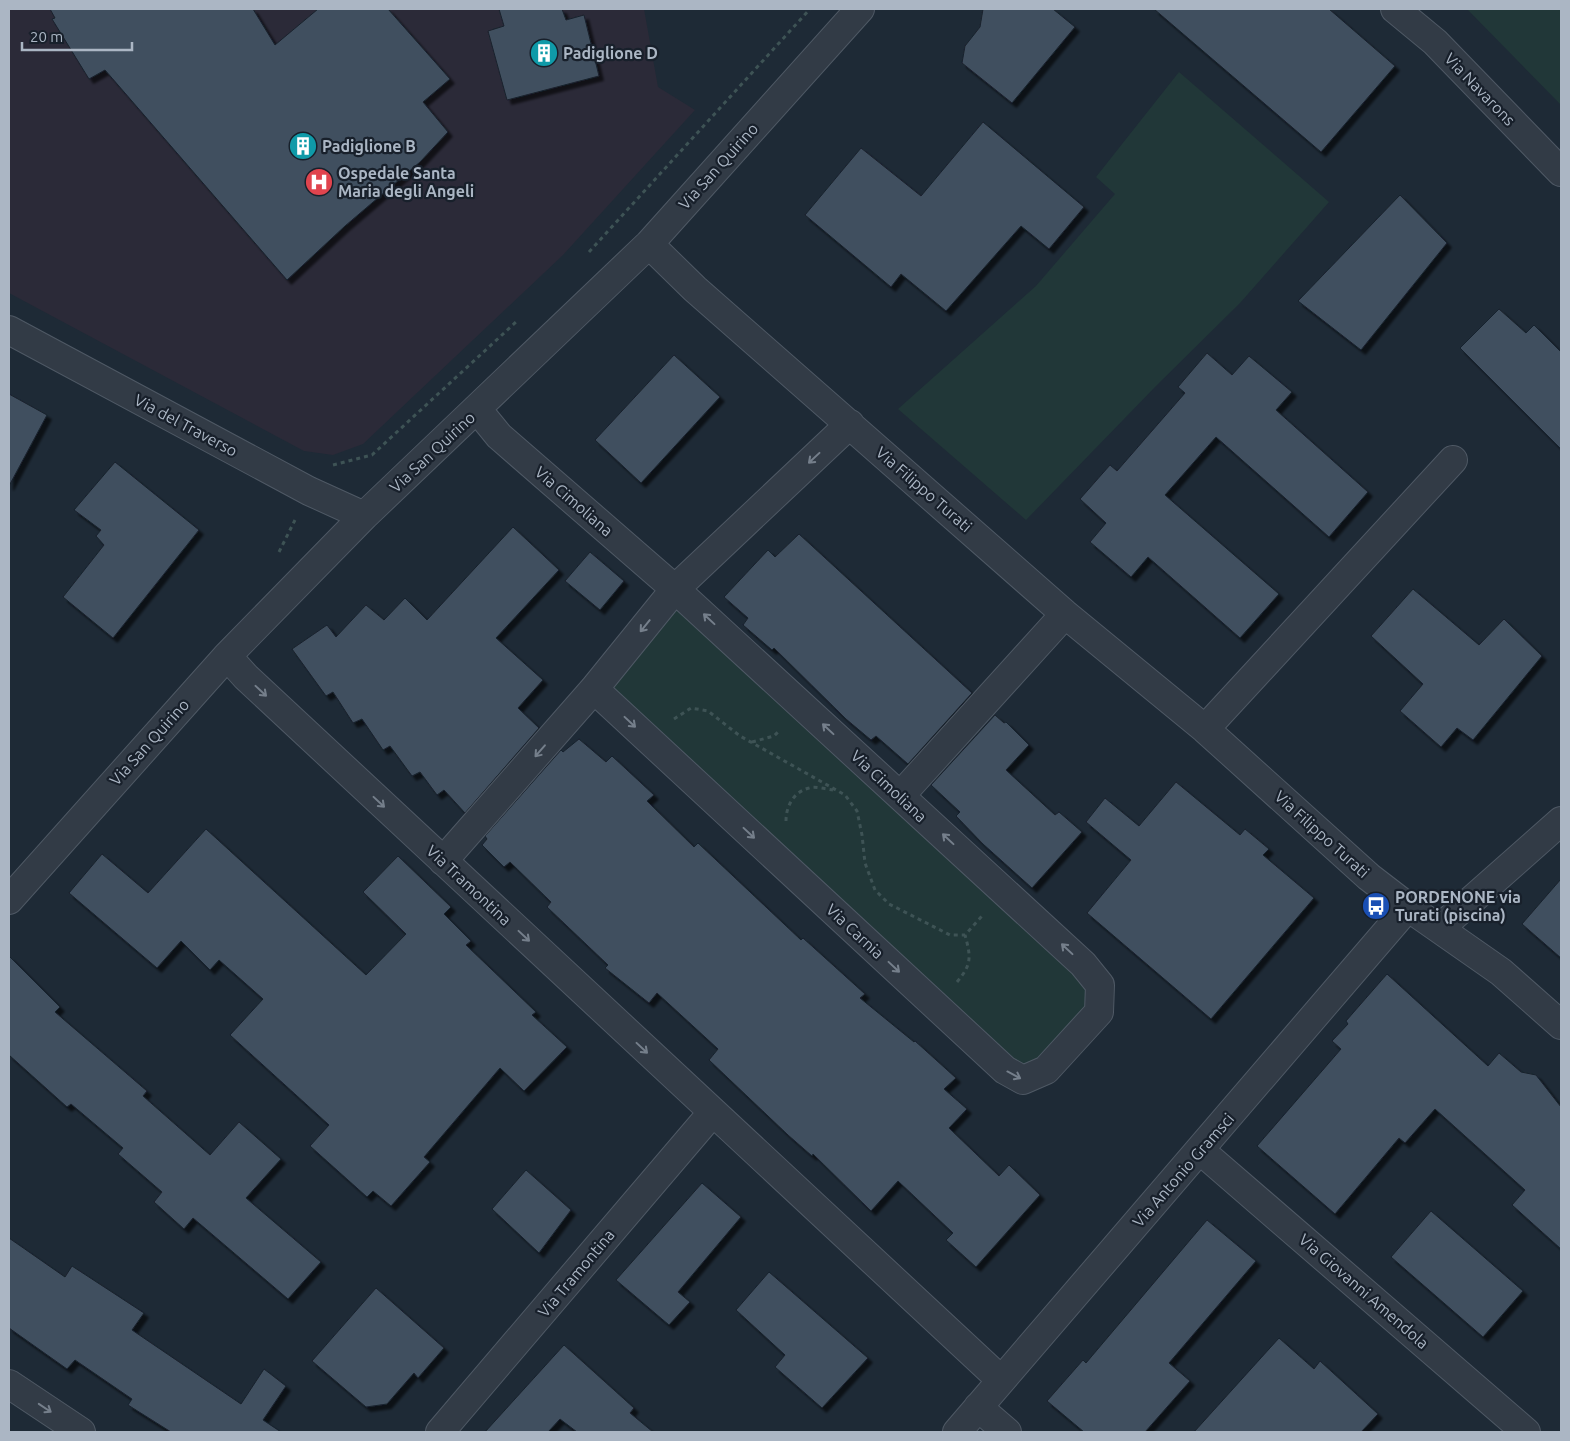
<svg xmlns="http://www.w3.org/2000/svg" width="1570" height="1441" font-family="Ubuntu,sans-serif">
  <style>
    .medical { fill: #2b2a38 }
    .green { fill: #213738 }
    .building { fill: #414f5e; stroke: #19222d; filter: url(#shadow) }
    .lines { fill: none; stroke-linecap: round; stroke-linejoin: round }
    .minor-casing { stroke: #4f5965; stroke-width: 30 }
    .path { stroke: #3e5355; stroke-width: 3; stroke-dasharray: 4 4; stroke-linecap: butt }
    .minor { stroke: #323b46; stroke-width: 28 }
    .oneway { stroke: #757f8b }
    .labels { text-anchor: middle; stroke-width: 4.5; stroke-linejoin: round; paint-order: stroke }
    .poi-label { font-size: 16px; font-weight: bold; fill: #abb6c4; stroke: #18202b; text-anchor: start }
    .street-label { font-size: 16px; fill: #abb6c4; stroke: #18202b }
  </style>
  <defs>
    <filter id="shadow"><feDropShadow dx="4.5" dy="4.5" stdDeviation="1" flood-color="#0009"/></filter>
  </defs>
  <rect width="100%" height="100%" fill="#1e2a36"/>
  <path class="medical" d="M 9,9 L 644,9 L 658,87 L 695,110 L 563,255 L 363,444 L 333,455 L 304,451 L 9,293 Z"/>
  <path class="green" d="M 1467,9 L 1561,9 L 1561,105 Z
    M 1179,72 L 1329,202 L 1240,303 L 1156,386 L 1026,520 L 898,409 L 1036,286 L 1115,194 L 1096,177 Z
    M 675,589 L 1083,964 L 1099,1012 L 1023,1080 L 594,689 Z"/>
  <path class="building" d="M 50,9 L 253,9 L 275,45 L 318,9 L 388,9 L 450,79 L 423,102 L 448,132 L 420,162 L 345,226 L 287,280 L 105,70 L 89,79 L 52,19 L 55,18 Z
    M 499,9 L 562,9 L 566,20 L 584,15 L 599,76 L 507,100 L 488,31 L 504,26 Z
    M 983,9 L 1053,9 L 1075,27 L 1012,103 L 962,63 L 965,46 L 980,27 Z
    M 1154,9 L 1329,9 L 1395,66 L 1321,152 Z
    M 983,122 L 1084,207 L 1049,249 L 1021,226 L 946,311 L 901,274 L 891,287 L 805,215 L 861,148 L 921,196 Z
    M 1400,195 L 1447,243 L 1361,350 L 1298,301 Z
    M 1499,309 L 1526,333 L 1534,325 L 1561,352 L 1561,449 L 1460,348 Z
    M 1207,353 L 1232,375 L 1249,356 L 1292,392 L 1276,410 L 1368,492 L 1329,537 L 1216,437 L 1165,495 L 1279,594 L 1240,638 L 1148,557 L 1131,577 L 1090,542 L 1106,523 L 1080,499 L 1110,465 L 1117,471 L 1185,393 L 1178,387 Z
    M 674,355 L 720,397 L 641,483 L 595,440 Z
    M 9,394 L 47,415 L 9,486 Z
    M 115,462 L 199,530 L 113,638 L 63,597 L 104,545 L 96,536 L 101,530 L 74,510 Z
    M 513,527 L 559,570 L 496,638 L 543,680 L 518,708 L 539,728 L 465,813 L 444,790 L 437,795 L 420,772 L 412,776 L 390,746 L 383,750 L 362,719 L 353,723 L 333,692 L 326,696 L 292,649 L 327,625 L 336,637 L 366,605 L 384,620 L 405,598 L 427,620 Z
    M 799,534 L 972,693 L 908,764 L 876,736 L 871,740 L 846,719 L 774,648 L 772,650 L 743,625 L 748,618 L 724,597 L 768,550 L 775,557 Z
    M 590,552 L 624,581 L 600,610 L 565,581 Z
    M 1413,589 L 1479,645 L 1504,619 L 1542,656 L 1473,740 L 1457,728 L 1441,747 L 1400,711 L 1423,684 L 1371,636 Z
    M 995,715 L 1004,723 L 1006,722 L 1029,745 L 1006,770 L 1055,815 L 1059,812 L 1082,832 L 1032,888 L 983,844 L 956,816 L 960,812 L 931,785 Z
    M 579,739 L 606,762 L 612,756 L 654,795 L 647,801 L 694,847 L 698,843 L 801,940 L 803,938 L 865,994 L 860,998 L 914,1042 L 915,1041 L 956,1078 L 944,1089 L 967,1109 L 949,1128 L 999,1176 L 1009,1165 L 1040,1195 L 976,1267 L 946,1240 L 953,1233 L 898,1181 L 871,1211 L 813,1154 L 812,1156 L 788,1135 L 709,1060 L 718,1049 L 657,993 L 649,1003 L 605,968 L 608,965 L 547,907 L 551,902 L 510,862 L 504,867 L 482,845 L 487,839 L 485,836 L 561,750 L 563,752 Z
    M 1176,782 L 1240,835 L 1245,829 L 1269,849 L 1263,855 L 1314,898 L 1211,1019 L 1087,913 L 1131,860 L 1086,822 L 1105,798 L 1139,826 Z
    M 206,829 L 366,975 L 406,934 L 363,892 L 398,856 L 451,907 L 444,914 L 471,941 L 466,945 L 536,1012 L 532,1015 L 567,1047 L 524,1091 L 500,1068 L 424,1157 L 430,1162 L 391,1206 L 373,1191 L 367,1197 L 310,1146 L 329,1125 L 230,1035 L 263,999 L 219,960 L 210,970 L 181,941 L 157,968 L 69,893 L 102,854 L 148,893 Z
    M 1561,879 L 1561,958 L 1522,924 Z
    M 9,956 L 60,1007 L 55,1012 L 147,1091 L 143,1096 L 210,1155 L 239,1122 L 281,1159 L 246,1198 L 321,1262 L 288,1299 L 193,1218 L 184,1229 L 154,1202 L 162,1192 L 118,1154 L 123,1148 L 71,1104 L 67,1107 L 9,1055 Z
    M 1387,974 L 1488,1066 L 1499,1053 L 1521,1072 L 1536,1075 L 1561,1107 L 1561,1249 L 1512,1205 L 1525,1190 L 1435,1109 L 1405,1143 L 1399,1138 L 1335,1214 L 1257,1146 L 1341,1049 L 1332,1041 L 1348,1024 L 1346,1021 Z
    M 526,1170 L 571,1210 L 539,1253 L 492,1209 Z
    M 702,1183 L 741,1217 L 678,1292 L 690,1302 L 669,1325 L 616,1280 Z
    M 1431,1211 L 1523,1291 L 1483,1337 L 1391,1257 Z
    M 1207,1220 L 1256,1261 L 1169,1363 L 1190,1381 L 1145,1432 L 1084,1432 L 1047,1401 L 1083,1360 L 1086,1363 Z
    M 9,1238 L 65,1277 L 72,1266 L 144,1313 L 132,1330 L 241,1404 L 264,1369 L 286,1386 L 263,1420 L 281,1432 L 171,1432 L 128,1405 L 132,1399 L 75,1360 L 67,1369 L 9,1328 Z
    M 769,1272 L 868,1358 L 822,1408 L 775,1367 L 785,1355 L 736,1310 Z
    M 376,1288 L 444,1348 L 418,1378 L 414,1373 L 387,1404 L 366,1407 L 312,1361 Z
    M 1279,1338 L 1314,1369 L 1320,1361 L 1378,1414 L 1361,1432 L 1194,1432 Z
    M 564,1345 L 634,1408 L 630,1413 L 653,1432 L 577,1432 L 560,1419 L 548,1432 L 485,1432 Z"/>
  <g class="lines">
    <defs>
      <path id="minor" d="M 1395,9 L 1435,42 L 1561,172
        M 649,244 L 695,289 L 1065,614 L 1205,729 L 1369,877 L 1408,907 L 1501,972 L 1561,1025
        M 9,330 L 309,491 L 364,516
        M 477,409 L 499,436 L 675,589 L 1083,964 L 1100,985 L 1099,1012 L 1046,1070 L 1023,1080 L 1005,1070 L 594,689
        M 227,656 L 246,677 L 1001,1380
        M 1205,729 L 1453,460
        M 900,796 L 1065,614
        M 443,861 L 594,689 L 675,589 L 850,424
        M 9,900 L 227,656 L 364,516 L 649,244 L 860,9
        M 1440,928 L 1561,821
        M 1201,1151 L 1526,1432
        M 9,1384 L 81,1432
        M 978,1407 L 1007,1432
        M 440,1432 L 712,1113
        M 957,1432 L 1408,907"/>
    </defs>
    <use href="#minor" class="minor-casing"/>
    <path class="path" d="M 589,252 L 810,9
      M 333,465 L 372,455 L 516,322
      M 279,552 L 295,520
      M 674,719 L 691,708 L 708,711 L 740,736 L 845,795 L 857,811 L 862,835 L 865,863 L 875,890 L 889,904 L 950,935 L 965,935 L 982,916
      M 752,742 L 774,736 L 780,730
      M 786,821 C 786,807 793,792 809,788 C 815,786 826,789 833,790
      M 957,982 C 972,964 971,957 965,935"/>
    <use href="#minor" class="minor"/>
  </g>
  <defs><path id="oneway-shaft" d="M-6 0H5M1.5-3L5.5 0L1.5 3" fill="none" stroke-width="1.6" stroke-linecap="round" stroke-linejoin="round" transform="scale(1.25)"/></defs>
  <g class="oneway">
    <use href="#oneway-shaft" transform="translate(814 458) rotate(137)"/>
    <use href="#oneway-shaft" transform="translate(709 619) rotate(-137)"/>
    <use href="#oneway-shaft" transform="translate(645 626) rotate(129)"/>
    <use href="#oneway-shaft" transform="translate(261 691) rotate(43)"/>
    <use href="#oneway-shaft" transform="translate(630 722) rotate(43)"/>
    <use href="#oneway-shaft" transform="translate(828 729) rotate(-137)"/>
    <use href="#oneway-shaft" transform="translate(540 751) rotate(131)"/>
    <use href="#oneway-shaft" transform="translate(379 802) rotate(43)"/>
    <use href="#oneway-shaft" transform="translate(749 833) rotate(43)"/>
    <use href="#oneway-shaft" transform="translate(948 839) rotate(-137)"/>
    <use href="#oneway-shaft" transform="translate(524 936) rotate(43)"/>
    <use href="#oneway-shaft" transform="translate(1067 949) rotate(-137)"/>
    <use href="#oneway-shaft" transform="translate(894 967) rotate(43)"/>
    <use href="#oneway-shaft" transform="translate(642 1048) rotate(43)"/>
    <use href="#oneway-shaft" transform="translate(1014 1075) rotate(28)"/>
    <use href="#oneway-shaft" transform="translate(45 1408) rotate(34)"/>
  </g>
  <defs>
    <symbol id="building-disc" viewBox="-11 -11 22 22"><circle r="9.5" fill="#0f9aa8" stroke="#18202b"/><path d="M-4-6H4V6H1V3H-1V6H-4ZM-2.5-4.3h1.7v1.8h-1.7ZM.8-4.3h1.7v1.8H.8ZM-2.5-1h1.7V.8h-1.7ZM.8-1h1.7V.8H.8Z" fill="#fff"/></symbol>
    <symbol id="hospital-disc" viewBox="-11 -11 22 22"><circle r="9.5" fill="#e0444e" stroke="#18202b"/><path d="M-5-5h3v3.5h4V-5h3V5h-3V1.5h-4V5h-3Z" fill="#fff"/></symbol>
    <symbol id="bus-disc" viewBox="-11 -11 22 22"><circle r="9.5" fill="#1a4fb4" stroke="#18202b"/><path d="M-5-6H5V4H4V6H2V4H-2V6H-4V4H-5ZM-3.5-4V0h7V-4ZM-3.5 1.2v1.5H-2V1.2ZM2 1.2v1.5H3.5V1.2Z" fill="#fff"/></symbol>
  </defs>
  <g fill-rule="evenodd">
    <use href="#building-disc" x="528" y="37" width="32" height="32"/>
    <use href="#building-disc" x="287" y="130" width="32" height="32"/>
    <use href="#hospital-disc" x="303" y="166" width="32" height="32"/>
    <use href="#bus-disc" x="1360" y="890" width="32" height="32"/>
  </g>
  <g class="labels">
    <g class="poi-label">
      <text x="563" y="59">Padiglione D</text>
      <text x="322" y="152">Padiglione B</text>
      <text x="338" y="179">Ospedale Santa<tspan x="338" dy="18">Maria degli Angeli</tspan></text>
      <text x="1395" y="903">PORDENONE via<tspan x="1395" dy="18">Turati (piscina)</tspan></text>
    </g>
    <g class="street-label">
      <text transform="translate(1480 89) rotate(46)" y="6">Via Navarons</text>
      <text transform="translate(718 166) rotate(-48)" y="6">Via San Quirino</text>
      <text transform="translate(186 425) rotate(28)" y="6">Via del Traverso</text>
      <text transform="translate(432 452) rotate(-43)" y="6">Via San Quirino</text>
      <text transform="translate(924 489) rotate(41)" y="6">Via Filippo Turati</text>
      <text transform="translate(574 501) rotate(41)" y="6">Via Cimoliana</text>
      <text transform="translate(149 742) rotate(-48)" y="6">Via San Quirino</text>
      <text transform="translate(889 786) rotate(43)" y="6">Via Cimoliana</text>
      <text transform="translate(1322 834) rotate(42)" y="6">Via Filippo Turati</text>
      <text transform="translate(469 885) rotate(43)" y="6">Via Tramontina</text>
      <text transform="translate(855 931) rotate(43)" y="6">Via Carnia</text>
      <text transform="translate(1183 1170) rotate(-49)" y="6">Via Antonio Gramsci</text>
      <text transform="translate(576 1273) rotate(-50)" y="6">Via Tramontina</text>
      <text transform="translate(1364 1291) rotate(41)" y="6">Via Giovanni Amendola</text>
    </g>
  </g>
  <rect width="1570" height="1441" fill="none" stroke="#abb6c4" stroke-width="20"/>
  <path d="M22 42v8h110v-8" fill="none" stroke="#abb6c4" stroke-width="2.5"/>
  <text x="30" y="42" font-size="15" fill="#abb6c4" stroke="#18202b" stroke-width="4" paint-order="stroke">20 m</text>
</svg>
